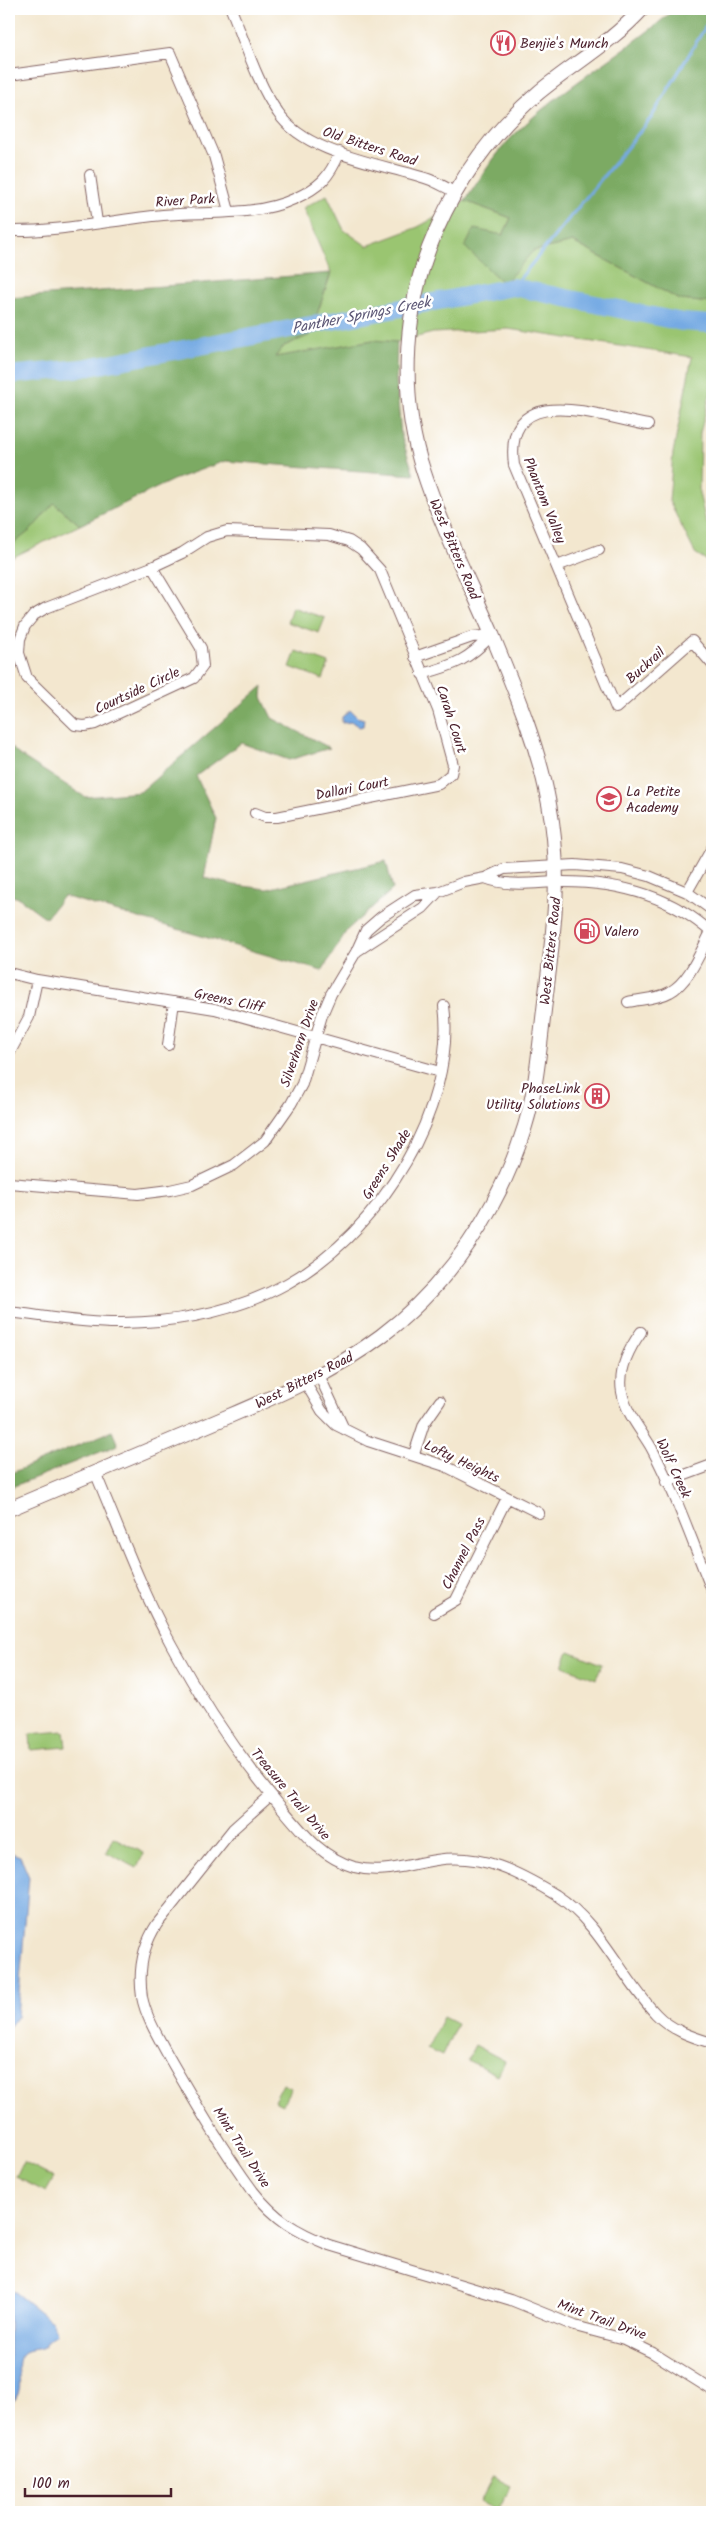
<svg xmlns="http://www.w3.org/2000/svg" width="721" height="2521" font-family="Kalam,sans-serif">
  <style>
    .green { fill: #9ac571; stroke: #72724e }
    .forest { fill: #7baa63; stroke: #626447 }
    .water { fill: #76aae3; stroke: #606487 }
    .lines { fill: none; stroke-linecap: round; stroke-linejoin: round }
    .stream { stroke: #76aae3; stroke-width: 3 }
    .river { stroke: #76aae3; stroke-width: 18 }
    .minor-casing { stroke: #856564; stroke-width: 12 }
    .secondary-casing { stroke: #856564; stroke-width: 16 }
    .minor { stroke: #fff; stroke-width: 10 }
    .secondary { stroke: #fff; stroke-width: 14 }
    .labels { text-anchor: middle; stroke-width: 5; stroke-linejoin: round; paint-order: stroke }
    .poi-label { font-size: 14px; fill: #4a1f2b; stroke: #fff; text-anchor: start }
    .street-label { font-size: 14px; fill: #4a1f2b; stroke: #fff }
    .water-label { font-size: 15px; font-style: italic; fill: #5c5775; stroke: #fff }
  </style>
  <rect width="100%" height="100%" fill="#fff"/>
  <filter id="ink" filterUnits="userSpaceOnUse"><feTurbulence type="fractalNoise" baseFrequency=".02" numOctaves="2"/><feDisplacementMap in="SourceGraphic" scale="10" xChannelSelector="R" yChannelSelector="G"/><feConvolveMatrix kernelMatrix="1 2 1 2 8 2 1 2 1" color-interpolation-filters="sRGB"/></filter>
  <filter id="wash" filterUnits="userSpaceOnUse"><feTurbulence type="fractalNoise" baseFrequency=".0096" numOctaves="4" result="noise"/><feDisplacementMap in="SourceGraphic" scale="20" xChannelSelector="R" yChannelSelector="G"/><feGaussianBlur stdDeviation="1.12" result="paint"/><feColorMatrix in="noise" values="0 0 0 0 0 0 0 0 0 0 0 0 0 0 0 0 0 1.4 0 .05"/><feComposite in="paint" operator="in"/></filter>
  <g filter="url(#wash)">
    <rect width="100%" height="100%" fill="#f3e7cf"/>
    <path class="green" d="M 327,195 L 344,230 L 367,246 L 418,227 L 465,201 L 511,218 L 503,235 L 533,251 L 573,242 L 680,300 L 712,303 L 712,388 L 700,433 L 699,493 L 706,522 L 712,529 L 712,564 L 695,553 L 669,501 L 673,453 L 692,357 L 508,329 L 433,333 L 397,342 L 373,340 L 274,358 L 284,346 L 310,335 L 331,273 L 303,208 Z
      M 54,503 L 80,525 L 9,559 L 9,547 L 30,530 Z
      M 292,607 L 325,618 L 319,633 L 287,622 Z
      M 296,651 L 329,663 L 323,679 L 290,667 Z
      M 569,1651 L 602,1664 L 596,1679 L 563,1666 Z
      M 64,1731 L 66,1747 L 31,1750 L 30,1734 Z
      M 113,1837 L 144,1853 L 137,1868 L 106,1852 Z
      M 443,2017 L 457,2024 L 442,2056 L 427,2049 Z
      M 475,2045 L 505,2061 L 498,2075 L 467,2060 Z
      M 283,2084 L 291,2088 L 282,2105 L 274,2101 Z
      M 23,2162 L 54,2178 L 46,2192 L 16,2177 Z
      M 493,2477 L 511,2486 L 498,2511 L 480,2502 Z"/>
    <path class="forest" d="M 675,9 L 712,9 L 712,222 L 709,222 L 709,243 L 712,244 L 712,303 L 680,300 L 573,242 L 533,251 L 504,284 L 465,247 L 474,229 L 503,235 L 511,218 L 465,201 C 480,179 494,155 513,136 C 561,87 623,55 675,9 Z
      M 331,273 L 310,335 L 284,346 L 275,357 L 373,340 L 397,342 L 396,380 L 401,435 L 414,475 L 225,461 L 173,480 L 80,525 L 54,503 L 31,530 L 9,547 L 9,298 Z
      M 263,686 L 262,697 L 272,718 L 330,748 L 289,760 L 241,743 L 196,776 L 216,818 L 204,878 L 235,885 L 267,889 L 386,861 L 393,889 L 347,930 L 322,971 L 63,896 L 46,918 L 19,898 L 9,895 L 9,745 L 18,754 L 85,797 L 140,792 Z
      M 112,1431 L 118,1445 L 9,1488 L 9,1474 Z"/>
    <path class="water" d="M 350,710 L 357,717 L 364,719 L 363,726 L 359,727 L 352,722 L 342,723 L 342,717 Z
      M 9,1852 L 20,1856 L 29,1877 L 17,2017 L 9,2027 Z
      M 9,2291 L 14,2291 L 53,2322 L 56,2334 L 50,2338 L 44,2347 C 38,2350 30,2349 25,2352 C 13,2360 22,2379 19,2390 C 18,2396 12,2401 9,2406 Z"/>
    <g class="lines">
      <path class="stream" d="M 513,287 L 651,118 L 712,16"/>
      <path class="river" d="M 9,375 L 83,368 L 513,287 L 682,322 L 712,324"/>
    </g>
  </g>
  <g filter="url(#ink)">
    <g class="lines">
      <defs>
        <path id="minor" d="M 231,9 C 245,42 257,83 278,113 C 305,154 383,164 428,179 C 437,182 446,188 455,192
          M 9,75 L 170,53 L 214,156 L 229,211
          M 90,175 L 97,222
          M 9,231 C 60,232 112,220 163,215 C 206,211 255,217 294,199 C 320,187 329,178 340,152
          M 648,425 C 600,417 503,378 514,465 L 616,708 L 692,641 L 712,664
          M 557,566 L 599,550
          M 152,567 L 182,553 L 207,537 L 227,531 L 329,535 L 349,541 L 361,549 L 380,570 L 438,710 L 453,765 L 451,774 L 439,784 L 277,817 L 265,817 L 255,813
          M 152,567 L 201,648 L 203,666 L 194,678 L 95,724 L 85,726 L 75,725 L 27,678 L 19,653 L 20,639 L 25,626 L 34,615 L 46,608 Z
          M 415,657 L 472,637 L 492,635 C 468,660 455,665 422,674
          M 485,878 C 508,887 532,883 557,882 C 615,881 669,894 712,933
          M 687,892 L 712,848
          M 357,951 L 423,908 L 438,892
          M 9,973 L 37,980 L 215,1009 L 440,1072
          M 628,1002 C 641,999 658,999 670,992 C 690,981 700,952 711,932
          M 168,1045 L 174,1002
          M 9,1054 L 29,1017 L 37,980
          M 9,1183 L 138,1194 L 170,1190 L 192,1185 L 234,1165 L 265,1141 L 291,1104 L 302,1084 L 322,1015 L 331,994 L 356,952 L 366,930 L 381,917 L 415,895 L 438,892 L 464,882 L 485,878 L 504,869 L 575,865 L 622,869 L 649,876 L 687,892 L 712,910
          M 9,1312 C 44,1316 87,1324 122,1323 C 249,1321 341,1273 406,1162 C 432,1118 451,1057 444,1006
          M 641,1332 C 628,1350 618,1370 622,1392 C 626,1414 642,1431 652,1449 C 676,1494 693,1544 712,1590
          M 319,1375 L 344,1429
          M 305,1382 L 322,1411 L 336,1425 L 368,1441 L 445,1466 L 539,1513
          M 414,1454 L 424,1424 L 440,1401
          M 95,1472 C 119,1529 141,1589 171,1644 C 202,1702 239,1757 281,1807 C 303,1833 321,1857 354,1867 C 383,1875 407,1864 436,1860 C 482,1853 518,1872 556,1895 C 600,1923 621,1977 656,2014 C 671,2030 692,2037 712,2043
          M 666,1482 L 712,1465
          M 434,1613 L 456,1600 L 507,1498
          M 271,1795 L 233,1829 L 157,1924 C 142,1947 138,1970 142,1997 C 146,2018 160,2040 170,2059 C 196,2104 222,2149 253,2191 C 276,2220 295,2231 329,2245 L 511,2300 L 575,2326 L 624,2339 L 653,2353 L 712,2390"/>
        <path id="secondary" d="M 9,1509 C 79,1479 150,1450 220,1420 C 276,1396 332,1373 381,1336 C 449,1285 500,1208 525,1126 C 538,1084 540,1038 546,994 C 554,929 562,869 549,804 C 538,744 514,688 491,632 C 468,579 442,528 424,473 C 400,402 403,318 429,248 C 452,188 489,135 538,93 C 573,64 611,43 642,9"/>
      </defs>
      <use href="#minor" class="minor-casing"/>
      <use href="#secondary" class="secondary-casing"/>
      <use href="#minor" class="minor"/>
      <use href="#secondary" class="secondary"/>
    </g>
  </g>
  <defs>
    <symbol id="restaurant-ring" viewBox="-11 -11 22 22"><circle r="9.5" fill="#fff" stroke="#d1495b" stroke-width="1.5"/><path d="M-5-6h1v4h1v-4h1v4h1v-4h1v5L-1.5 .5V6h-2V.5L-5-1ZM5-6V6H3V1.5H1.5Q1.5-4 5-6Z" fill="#d1495b"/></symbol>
    <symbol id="school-ring" viewBox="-11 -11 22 22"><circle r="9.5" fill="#fff" stroke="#d1495b" stroke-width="1.5"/><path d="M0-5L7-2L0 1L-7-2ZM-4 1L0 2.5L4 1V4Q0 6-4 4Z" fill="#d1495b"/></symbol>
    <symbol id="fuel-ring" viewBox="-11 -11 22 22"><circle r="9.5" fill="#fff" stroke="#d1495b" stroke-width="1.5"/><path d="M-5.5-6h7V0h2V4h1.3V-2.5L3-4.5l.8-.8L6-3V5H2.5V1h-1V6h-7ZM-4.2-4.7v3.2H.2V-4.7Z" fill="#d1495b"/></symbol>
    <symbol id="building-ring" viewBox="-11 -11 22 22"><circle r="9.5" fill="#fff" stroke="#d1495b" stroke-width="1.5"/><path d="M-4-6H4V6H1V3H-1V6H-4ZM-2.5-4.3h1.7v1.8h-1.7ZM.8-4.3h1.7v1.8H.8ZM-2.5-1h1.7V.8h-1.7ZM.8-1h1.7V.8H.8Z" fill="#d1495b"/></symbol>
  </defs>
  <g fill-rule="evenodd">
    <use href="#restaurant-ring" x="489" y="29" width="28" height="28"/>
    <use href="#school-ring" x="595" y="785" width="28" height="28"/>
    <use href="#fuel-ring" x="573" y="917" width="28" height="28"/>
    <use href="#building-ring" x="583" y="1082" width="28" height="28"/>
  </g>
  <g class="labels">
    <g class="poi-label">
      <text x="520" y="48">Benjie's Munch</text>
      <text x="626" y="796">La Petite<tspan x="626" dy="16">Academy</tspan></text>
      <text x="604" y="936">Valero</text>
      <text x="580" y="1093" text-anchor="end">PhaseLink<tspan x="580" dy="16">Utility Solutions</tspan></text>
    </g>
    <g class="street-label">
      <text transform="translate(370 146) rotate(18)" y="5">Old Bitters Road</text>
      <text transform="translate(185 200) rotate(-4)" y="5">River Park</text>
      <text transform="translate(545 500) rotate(68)" y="5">Phantom Valley</text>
      <text transform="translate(455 549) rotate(67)" y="5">West Bitters Road</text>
      <text transform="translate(645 665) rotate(-42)" y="5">Buckrail</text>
      <text transform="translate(137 690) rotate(-25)" y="5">Courtside Circle</text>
      <text transform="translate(452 719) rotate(72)" y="5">Carah Court</text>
      <text transform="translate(352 788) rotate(-11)" y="5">Dallari Court</text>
      <text transform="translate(550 951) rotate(-84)" y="5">West Bitters Road</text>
      <text transform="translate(229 1000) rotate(12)" y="5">Greens Cliff</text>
      <text transform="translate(299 1043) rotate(-71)" y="5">Silverhorn Drive</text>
      <text transform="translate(386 1164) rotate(-58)" y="5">Greens Shade</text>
      <text transform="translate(304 1380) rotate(-27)" y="5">West Bitters Road</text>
      <text transform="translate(462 1461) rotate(25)" y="5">Lofty Heights</text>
      <text transform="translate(674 1468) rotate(65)" y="5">Wolf Creek</text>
      <text transform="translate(463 1553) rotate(-63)" y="5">Channel Pass</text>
      <text transform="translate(291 1794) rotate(50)" y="5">Treasure Trail Drive</text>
      <text transform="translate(242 2147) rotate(57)" y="5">Mint Trail Drive</text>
      <text transform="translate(602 2319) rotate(20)" y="5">Mint Trail Drive</text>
    </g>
    <g class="water-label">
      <text transform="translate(361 315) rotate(-11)" y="5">Panther Springs Creek</text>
    </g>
  </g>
  <rect width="721" height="2521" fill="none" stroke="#fff" stroke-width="30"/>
  <path d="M25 2488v8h146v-8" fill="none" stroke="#4a1f2b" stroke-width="2.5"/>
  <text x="32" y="2488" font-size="15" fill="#4a1f2b" stroke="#ffffff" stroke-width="4" paint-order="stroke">100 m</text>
</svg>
